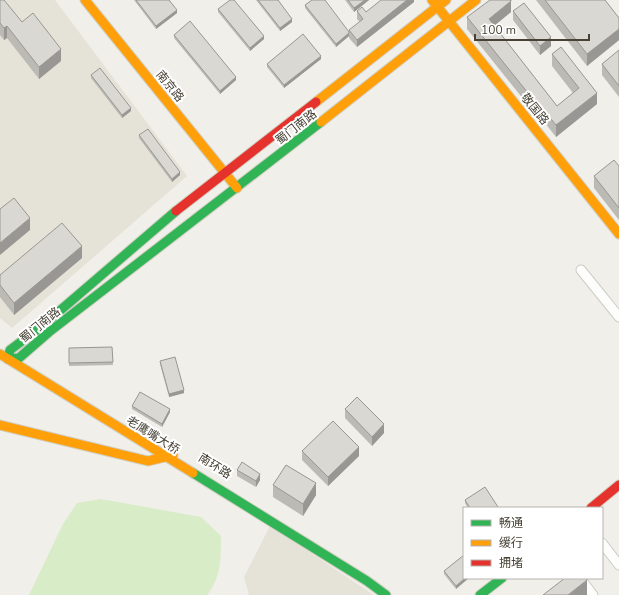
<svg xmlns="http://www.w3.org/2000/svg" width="619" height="595" font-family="'Nunito Sans','Noto Sans SC',sans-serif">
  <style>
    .residential { fill: #e5e2d7 }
    .green { fill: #d9ecc8 }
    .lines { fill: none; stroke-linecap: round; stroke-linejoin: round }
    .street-casing { stroke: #cdcbc5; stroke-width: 11 }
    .fast-casing { stroke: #d0cec0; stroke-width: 11 }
    .slow-casing { stroke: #d0cec0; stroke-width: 11 }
    .jam-casing { stroke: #d0cec0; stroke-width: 11 }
    .street { stroke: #fdfdfc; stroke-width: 9 }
    .fast { stroke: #30b455; stroke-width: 9 }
    .slow { stroke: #ff9f0a; stroke-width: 9 }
    .jam { stroke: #e5322d; stroke-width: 9 }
    .wall { fill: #bbbab5 }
    .shaded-wall { fill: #999793 }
    .building { fill: #dad8d2; stroke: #999793 }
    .labels { text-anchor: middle; stroke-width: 4; stroke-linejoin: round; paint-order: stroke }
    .street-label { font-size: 12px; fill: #474235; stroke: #fff }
  </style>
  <rect width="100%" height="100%" fill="#f0efea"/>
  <path class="residential" d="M 0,0 L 55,0 L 187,176 L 12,328 L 0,318 Z
    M 270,526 L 374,595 L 249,595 L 244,577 Z"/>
  <path class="green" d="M 101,499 L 201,517 L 221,536 C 221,557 221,578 207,595 L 29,595 L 63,524 L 77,503 Z"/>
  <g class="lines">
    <defs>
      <path id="street" d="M 581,270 L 619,317
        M 602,543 L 619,565
        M 580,578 L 593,595"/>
      <path id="fast" d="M 8,359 L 19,358 L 49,332 L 321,122
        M 8,359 L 10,350 L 42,326 L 176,211
        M 193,473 L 367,581 L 386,595
        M 480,595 L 502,578"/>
      <path id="slow" d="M 85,0 L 237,188
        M 432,0 L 619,234
        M 316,102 L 446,0
        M 321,122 L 476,0
        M 0,354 L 193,473
        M 0,425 L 148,461 L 173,455"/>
      <path id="jam" d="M 176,211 L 316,102
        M 591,508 L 619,485"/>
    </defs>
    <use href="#street" class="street-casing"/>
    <use href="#fast" class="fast-casing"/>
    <use href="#slow" class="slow-casing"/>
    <use href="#jam" class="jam-casing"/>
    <use href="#street" class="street"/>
    <use href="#fast" class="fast"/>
    <use href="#slow" class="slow"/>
    <use href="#jam" class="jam"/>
  </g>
  <path class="wall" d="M 0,0 L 61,61 L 39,79 L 7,38 L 4,40 L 0,35 Z
    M 134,0 L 169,0 L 177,13 L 156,29 Z
    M 256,0 L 278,0 L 292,22 L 280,31 Z
    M 345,0 L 369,0 L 354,12 Z
    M 414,0 L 414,2 L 357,47 L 349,38 L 349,36 L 336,47 L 305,8 L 305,5 L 349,32 L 349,30 L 360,22 L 357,19 L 357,11 L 366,12 Z
    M 536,0 L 605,0 L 619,18 L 619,40 L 587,66 Z
    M 218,9 L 264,39 L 250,51 L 218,12 Z
    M 513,11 L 551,46 L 540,55 L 513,20 Z
    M 511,12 L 494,26 L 557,106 L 573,93 L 552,66 L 552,54 L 597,104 L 556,137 L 541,118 L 540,120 L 467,29 L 467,17 Z
    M 174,35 L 236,80 L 220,94 L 174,38 Z
    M 619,50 L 619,97 L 602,75 L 602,64 Z
    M 321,59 L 284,88 L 267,67 L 267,64 Z
    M 91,75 L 131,111 L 122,118 L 91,78 Z
    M 139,135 L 180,175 L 172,182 L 139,138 Z
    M 619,166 L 619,220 L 594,188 L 594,176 Z
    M 82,258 L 14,315 L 0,297 L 0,275 Z
    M 112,347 L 113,365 L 69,366 L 69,348 Z
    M 160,361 L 184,393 L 169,397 L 160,364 Z
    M 132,406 L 170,412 L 162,427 L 132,409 Z
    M 345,409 L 384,433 L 372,446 L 345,418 Z
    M 302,451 L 359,456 L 328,486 L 302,460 Z
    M 237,470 L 260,480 L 256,487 L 237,476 Z
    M 273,485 L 316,495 L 303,516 L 273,497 Z
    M 465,500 L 498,508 L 468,508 L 465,503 Z
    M 464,555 L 456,589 L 444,574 L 444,571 Z"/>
  <path class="shaded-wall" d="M 365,0 L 369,0 L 354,12 L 354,8 Z
    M 407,0 L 414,0 L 414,2 L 357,47 L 357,40 Z
    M 511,1 L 511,12 L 489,30 L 489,19 Z
    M 177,10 L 177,13 L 156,29 L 156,26 Z
    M 292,19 L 292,22 L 280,31 L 280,28 Z
    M 7,26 L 7,38 L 4,40 L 4,28 Z
    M 619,29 L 619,40 L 587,66 L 587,54 Z
    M 349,33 L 349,36 L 336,47 L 336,44 Z
    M 264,36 L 264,39 L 250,51 L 250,48 Z
    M 551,37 L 551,46 L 540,55 L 540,46 Z
    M 61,49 L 61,61 L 39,79 L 39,67 Z
    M 321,56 L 321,59 L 284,88 L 284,85 Z
    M 236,77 L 236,80 L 220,94 L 220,91 Z
    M 597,93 L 597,104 L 556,137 L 556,125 Z
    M 541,107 L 541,118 L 540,120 L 540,108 Z
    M 131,108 L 131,111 L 122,118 L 122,115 Z
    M 180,172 L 180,175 L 172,182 L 172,179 Z
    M 30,218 L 30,230 L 0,255 L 0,243 Z
    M 82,246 L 82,258 L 14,315 L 14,303 Z
    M 184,390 L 184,393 L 169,397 L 169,394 Z
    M 170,409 L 170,412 L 162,427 L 162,424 Z
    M 384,424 L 384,433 L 372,446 L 372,437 Z
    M 359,447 L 359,456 L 328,486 L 328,477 Z
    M 260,474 L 260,480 L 256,487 L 256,481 Z
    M 316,483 L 316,495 L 303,516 L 303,504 Z
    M 465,578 L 469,578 L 456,589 L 456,586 Z
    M 587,580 L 587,595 L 568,595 Z"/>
  <path class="building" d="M 0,0 L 4,0 L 22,22 L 33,13 L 61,49 L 39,67 L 7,26 L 4,28 L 0,23 Z
    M 136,0 L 169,0 L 177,10 L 156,26 Z
    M 230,0 L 234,0 L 264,36 L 250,48 L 218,9 Z
    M 258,0 L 278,0 L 292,19 L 280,28 Z
    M 312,0 L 325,0 L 349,32 L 349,33 L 336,44 L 305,5 Z
    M 348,0 L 365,0 L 354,8 Z
    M 381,0 L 407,0 L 357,40 L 349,30 L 363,19 L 357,11 L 362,7 L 366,12 Z
    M 490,0 L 511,0 L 511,1 L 489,19 L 557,106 L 579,88 L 552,54 L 561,47 L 597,93 L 556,125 L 541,107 L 540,108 L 467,17 Z
    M 545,0 L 605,0 L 619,18 L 619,29 L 587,54 Z
    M 524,3 L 551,37 L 540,46 L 513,11 Z
    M 190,21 L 236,77 L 220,91 L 174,35 Z
    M 303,34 L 321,56 L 284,85 L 267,64 Z
    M 619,50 L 619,86 L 602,64 Z
    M 100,68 L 131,108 L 122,115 L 91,75 Z
    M 148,129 L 180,172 L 172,179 L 139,135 Z
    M 614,160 L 619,166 L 619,208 L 594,176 Z
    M 14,198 L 30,218 L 0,243 L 0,209 Z
    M 62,223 L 82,246 L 14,303 L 0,285 L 0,275 Z
    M 112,347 L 113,362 L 69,363 L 69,348 Z
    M 175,357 L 184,390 L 169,394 L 160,361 Z
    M 140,392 L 170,409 L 162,424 L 132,406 Z
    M 357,397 L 384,424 L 372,437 L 345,409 Z
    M 333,421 L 359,447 L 328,477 L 302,451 Z
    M 242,462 L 260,474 L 256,481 L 237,470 Z
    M 286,465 L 316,483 L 303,504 L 273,485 Z
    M 485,487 L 498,507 L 496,508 L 470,508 L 465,500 Z
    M 464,555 L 464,578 L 465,578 L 456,586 L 444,571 Z
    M 565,578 L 586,578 L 587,580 L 568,595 L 543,595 Z"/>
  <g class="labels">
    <g class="street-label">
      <text transform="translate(170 86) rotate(51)" y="4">南京路</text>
      <text transform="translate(535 109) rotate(51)" y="4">敬国路</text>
      <text transform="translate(296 127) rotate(-38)" y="4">蜀门南路</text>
      <text transform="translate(40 325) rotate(-39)" y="4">蜀门南路</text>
      <text transform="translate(153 435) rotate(32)" y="4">老鹰嘴大桥</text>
      <text transform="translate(215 466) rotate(32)" y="4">南环路</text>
    </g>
  </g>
  <rect x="463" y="507" width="140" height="72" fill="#ffffff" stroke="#b5b3ae"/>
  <rect x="471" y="520" width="20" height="6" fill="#30b455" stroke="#b5b3ae"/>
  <text x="499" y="527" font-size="12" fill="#474235">畅通</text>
  <rect x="471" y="540" width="20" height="6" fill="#ff9f0a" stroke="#b5b3ae"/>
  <text x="499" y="547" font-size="12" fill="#474235">缓行</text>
  <rect x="471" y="560" width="20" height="6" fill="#e5322d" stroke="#b5b3ae"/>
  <text x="499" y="567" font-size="12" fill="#474235">拥堵</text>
  <path d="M475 34v6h114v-6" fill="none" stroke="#474235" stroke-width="2"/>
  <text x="481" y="34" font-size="12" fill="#474235" stroke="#ffffff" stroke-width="3" paint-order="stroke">100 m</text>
</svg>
